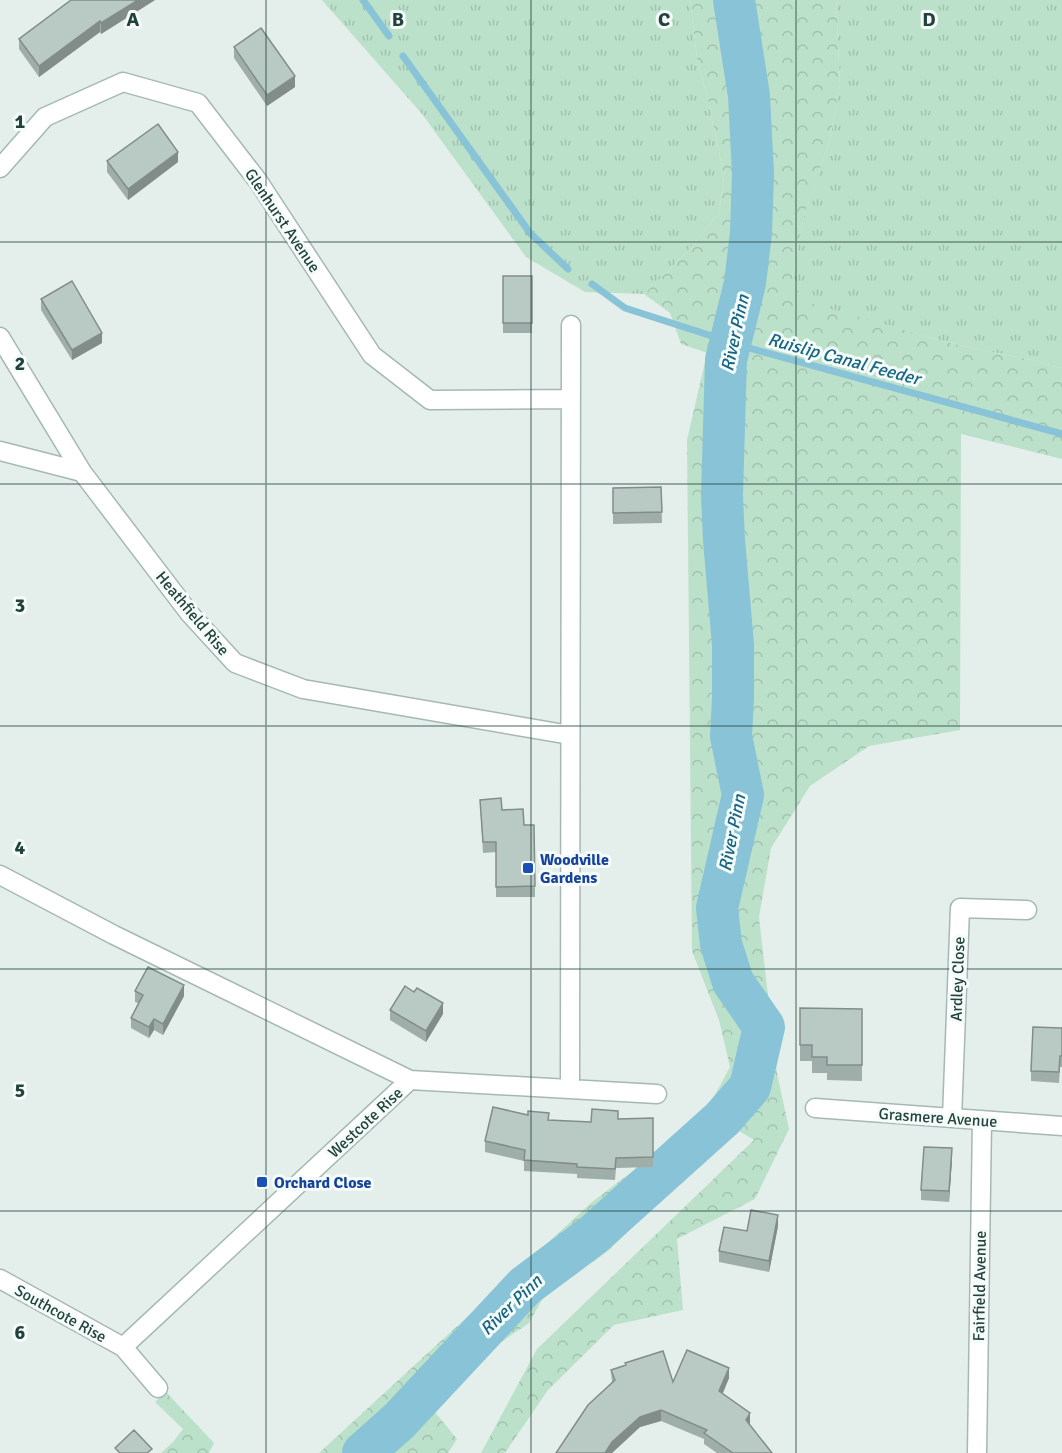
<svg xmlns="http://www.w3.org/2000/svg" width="1062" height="1453" font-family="Signika,sans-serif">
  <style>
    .grass { fill: url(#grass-tufts) }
    .forest { fill: url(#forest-crowns) }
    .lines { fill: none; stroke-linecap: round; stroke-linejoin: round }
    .stream { stroke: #89c3d7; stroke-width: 7 }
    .river { stroke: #89c3d7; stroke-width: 42 }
    .minor-casing { stroke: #a6b8b3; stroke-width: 21 }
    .minor { stroke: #fff; stroke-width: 18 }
    .wall { fill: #9faea9 }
    .shaded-wall { fill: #828d8a }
    .building { fill: #b9cac5; stroke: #828d8a; stroke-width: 1.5 }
    .grid { fill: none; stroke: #22423d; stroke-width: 1.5; stroke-opacity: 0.55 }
    .transit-dot { fill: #1a4fb4; stroke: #f5fbf8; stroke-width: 2 }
    .labels { text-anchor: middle; stroke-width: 6; stroke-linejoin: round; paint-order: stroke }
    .street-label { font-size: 16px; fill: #22423d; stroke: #f5fbf8 }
    .transit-label { font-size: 16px; font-weight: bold; fill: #164399; stroke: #f5fbf8; text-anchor: start }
    .water-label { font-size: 18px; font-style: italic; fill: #166583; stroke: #f5fbf8 }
    .grid-label { font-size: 20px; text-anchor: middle; font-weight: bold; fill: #22423d; stroke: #f5fbf8; stroke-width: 6; stroke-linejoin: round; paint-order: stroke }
  </style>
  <defs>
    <pattern id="grass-tufts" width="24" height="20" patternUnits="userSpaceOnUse" patternTransform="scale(1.5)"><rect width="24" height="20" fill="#bce1ca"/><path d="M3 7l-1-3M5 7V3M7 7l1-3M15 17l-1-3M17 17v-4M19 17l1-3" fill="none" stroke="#a1c2ae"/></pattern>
    <pattern id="forest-crowns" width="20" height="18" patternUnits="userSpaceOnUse" patternTransform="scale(1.5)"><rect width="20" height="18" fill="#bce1ca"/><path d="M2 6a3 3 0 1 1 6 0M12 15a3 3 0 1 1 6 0" fill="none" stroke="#a1c2ae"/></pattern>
  </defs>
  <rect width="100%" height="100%" fill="#e4efeb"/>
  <path class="grass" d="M 322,0 L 690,0 L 697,59 L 708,100 L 724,176 L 719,213 L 685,254 L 644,294 L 585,292 L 526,257 L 422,114 Z
    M 836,0 L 1062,0 L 1062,368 L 1036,361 L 954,344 L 803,302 L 792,277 L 805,211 L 829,143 L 840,85 Z"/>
  <path class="forest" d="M 690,0 L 836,0 L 840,85 L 829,143 L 805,212 L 792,277 L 803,301 L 954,344 L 1036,361 L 1062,368 L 1062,459 L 961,434 L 960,730 L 869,746 L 810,786 L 771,848 L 759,917 L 777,1073 L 789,1129 L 755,1199 L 677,1239 L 683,1310 L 614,1325 L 548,1390 L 505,1453 L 481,1453 L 537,1349 L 754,1140 L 734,1128 L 608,1251 L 543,1298 L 529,1323 L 475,1360 L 430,1406 L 457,1439 L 448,1453 L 319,1453 L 592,1202 L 667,1145 L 711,1102 L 730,1067 L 719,1020 L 692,951 L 687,440 L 707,353 L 681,344 L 670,313 L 644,294 L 685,254 L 719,213 L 724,176 L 708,100 L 697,59 Z
    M 166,1392 L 214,1443 L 209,1453 L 161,1453 L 173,1442 L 183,1429 L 155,1402 Z"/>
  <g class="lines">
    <path class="stream" d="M 363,0 L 389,36
      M 403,56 L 530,233 L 568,269
      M 592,284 L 625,308 L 749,348 L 1062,434"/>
    <path class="river" d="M 363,1453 L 399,1421 L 525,1286 L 593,1235 L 722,1119 L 750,1087 L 764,1027 L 733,982 L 721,944 L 717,908 L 743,795 L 731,736 L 733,698 L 733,645 L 724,540 L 722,495 L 726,360 L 745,283 L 751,233 L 753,173 L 749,96 L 734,0"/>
    <defs>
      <path id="minor" d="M 0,168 L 45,117 L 123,82 L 198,103 L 258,181 L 372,355 L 430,400 L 571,399
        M 0,337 L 82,472
        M 0,451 L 82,472 L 190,614 L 235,663 L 303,689 L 570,735
        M 0,875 L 114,935 L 410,1080
        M 570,1089 L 571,325
        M 815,1108 L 1062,1126
        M 952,1118 L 960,908 L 1027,910
        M 0,1279 L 123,1347 L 158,1388
        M 123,1347 L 410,1080 L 657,1094
        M 977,1453 L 982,1120"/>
    </defs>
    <use href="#minor" class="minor-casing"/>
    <use href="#minor" class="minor"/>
  </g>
  <path class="wall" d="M 155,0 L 101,34 L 100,32 L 39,77 L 19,49 L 19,39 Z
    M 234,47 L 295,87 L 267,106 L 234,58 Z
    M 107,161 L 178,162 L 128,200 L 107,172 Z
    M 503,276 L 532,276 L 532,333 L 503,333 Z
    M 41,299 L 102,343 L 72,360 L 41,310 Z
    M 661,487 L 662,523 L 613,524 L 613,488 Z
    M 480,800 L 502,810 L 524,825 L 534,825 L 535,897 L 496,897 L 496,852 L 483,853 Z
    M 135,991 L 184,996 L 163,1035 L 154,1030 L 149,1038 L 131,1028 L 131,1018 L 138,1003 L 135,1002 Z
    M 414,992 L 443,1014 L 426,1042 L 390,1020 L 390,1010 Z
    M 800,1008 L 862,1009 L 862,1081 L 827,1080 L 827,1073 L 812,1073 L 812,1061 L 800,1061 Z
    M 1062,1028 L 1062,1067 L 1060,1067 L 1059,1083 L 1031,1081 L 1031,1071 Z
    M 528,1115 L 549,1120 L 591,1122 L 618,1119 L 653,1118 L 653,1167 L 616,1168 L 615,1180 L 577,1178 L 577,1174 L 524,1171 L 524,1161 L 485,1152 L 485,1141 Z
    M 952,1159 L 949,1202 L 921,1200 L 921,1190 Z
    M 778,1226 L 769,1272 L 719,1262 L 719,1251 L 747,1231 Z
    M 625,1363 L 673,1382 L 729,1378 L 723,1393 L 750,1423 L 749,1425 L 772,1453 L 717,1453 L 704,1444 L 704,1439 L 661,1421 L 640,1427 L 612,1453 L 556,1453 L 612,1383 L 611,1370 L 625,1366 Z"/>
  <path class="shaded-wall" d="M 138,0 L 155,0 L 101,34 L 101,23 Z
    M 100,21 L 100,32 L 39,77 L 39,66 Z
    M 295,76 L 295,87 L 267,106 L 267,95 Z
    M 178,152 L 178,162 L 128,200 L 128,189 Z
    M 102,333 L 102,343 L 72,360 L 72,350 Z
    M 184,985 L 184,996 L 163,1035 L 163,1024 Z
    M 443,1003 L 443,1014 L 426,1042 L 426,1031 Z
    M 154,1019 L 154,1030 L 149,1038 L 149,1027 Z
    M 952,1148 L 952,1159 L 949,1202 L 949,1191 Z
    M 778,1215 L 778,1226 L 769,1272 L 769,1261 Z
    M 729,1368 L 729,1378 L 719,1402 L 719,1391 Z
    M 661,1410 L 661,1421 L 640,1427 L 612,1453 L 605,1453 L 612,1442 L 640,1417 Z
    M 750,1413 L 750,1423 L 746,1430 L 746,1420 Z"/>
  <path class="building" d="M 71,0 L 138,0 L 101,23 L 100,21 L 39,66 L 19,39 Z
    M 261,28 L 295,76 L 267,95 L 234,47 Z
    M 158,124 L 178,152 L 128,189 L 107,161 Z
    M 503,276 L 532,276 L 532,323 L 503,323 Z
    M 72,281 L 102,333 L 72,350 L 41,299 Z
    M 661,487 L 662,512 L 613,513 L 613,488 Z
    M 501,798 L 502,810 L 523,809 L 524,825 L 534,825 L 535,886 L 496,887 L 496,842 L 483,842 L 480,800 Z
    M 148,967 L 184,985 L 163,1024 L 154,1019 L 149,1027 L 131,1018 L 143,995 L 135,991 Z
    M 405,986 L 414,992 L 417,988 L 443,1003 L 426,1031 L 390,1010 Z
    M 800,1008 L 862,1009 L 862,1065 L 827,1065 L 827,1057 L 812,1057 L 812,1045 L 800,1045 Z
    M 1033,1027 L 1062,1028 L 1062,1056 L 1060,1056 L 1059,1072 L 1031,1071 Z
    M 493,1107 L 528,1115 L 528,1111 L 549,1113 L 548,1120 L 591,1122 L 592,1109 L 618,1111 L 618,1119 L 653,1118 L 653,1157 L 616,1158 L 615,1169 L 577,1167 L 577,1164 L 524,1160 L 525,1150 L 485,1141 Z
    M 924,1147 L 952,1148 L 949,1191 L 921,1190 Z
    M 751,1210 L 778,1215 L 769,1261 L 719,1251 L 724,1227 L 747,1231 Z
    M 687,1350 L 729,1368 L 719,1391 L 750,1413 L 746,1420 L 772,1453 L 733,1453 L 704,1433 L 707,1430 L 661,1410 L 640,1417 L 612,1442 L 605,1453 L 556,1453 L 588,1405 L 615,1380 L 611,1370 L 626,1365 L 625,1363 L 663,1351 L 673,1382 Z
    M 134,1430 L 152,1449 L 147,1453 L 120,1453 L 115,1448 Z"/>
  <path class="grid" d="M 266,0 L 266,1453M 531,0 L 531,1453M 796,0 L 796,1453M 0,242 L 1062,242M 0,484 L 1062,484M 0,726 L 1062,726M 0,969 L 1062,969M 0,1211 L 1062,1211"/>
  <g class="transit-dot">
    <rect x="522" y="862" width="12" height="12" rx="3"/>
    <rect x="256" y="1176" width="12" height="12" rx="3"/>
  </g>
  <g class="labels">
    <g class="street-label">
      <text transform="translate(283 220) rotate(56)" y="6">Glenhurst Avenue</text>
      <text transform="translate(193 613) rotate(50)" y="6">Heathfield Rise</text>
      <text transform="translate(957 979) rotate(-88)" y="6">Ardley Close</text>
      <text transform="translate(938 1117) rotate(4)" y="6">Grasmere Avenue</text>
      <text transform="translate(365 1122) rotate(-43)" y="6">Westcote Rise</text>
      <text transform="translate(979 1286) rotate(-89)" y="6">Fairfield Avenue</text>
      <text transform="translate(61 1313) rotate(29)" y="6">Southcote Rise</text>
    </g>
    <g class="transit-label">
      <text x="540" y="865">Woodville<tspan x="540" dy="18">Gardens</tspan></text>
      <text x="274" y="1188">Orchard Close</text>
    </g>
    <g class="water-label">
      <text transform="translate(735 333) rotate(-78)" y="6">River Pinn</text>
      <text transform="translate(844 359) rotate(15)" y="6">Ruislip Canal Feeder</text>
      <text transform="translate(732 833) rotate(-79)" y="6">River Pinn</text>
      <text transform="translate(511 1305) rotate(-44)" y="6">River Pinn</text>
    </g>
  </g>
  <g class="grid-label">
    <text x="133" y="26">A</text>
    <text x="398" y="26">B</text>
    <text x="664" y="26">C</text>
    <text x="929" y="26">D</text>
    <text x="20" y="128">1</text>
    <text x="20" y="370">2</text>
    <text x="20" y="612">3</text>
    <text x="20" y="854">4</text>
    <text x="20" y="1097">5</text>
    <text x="20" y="1339">6</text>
  </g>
</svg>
